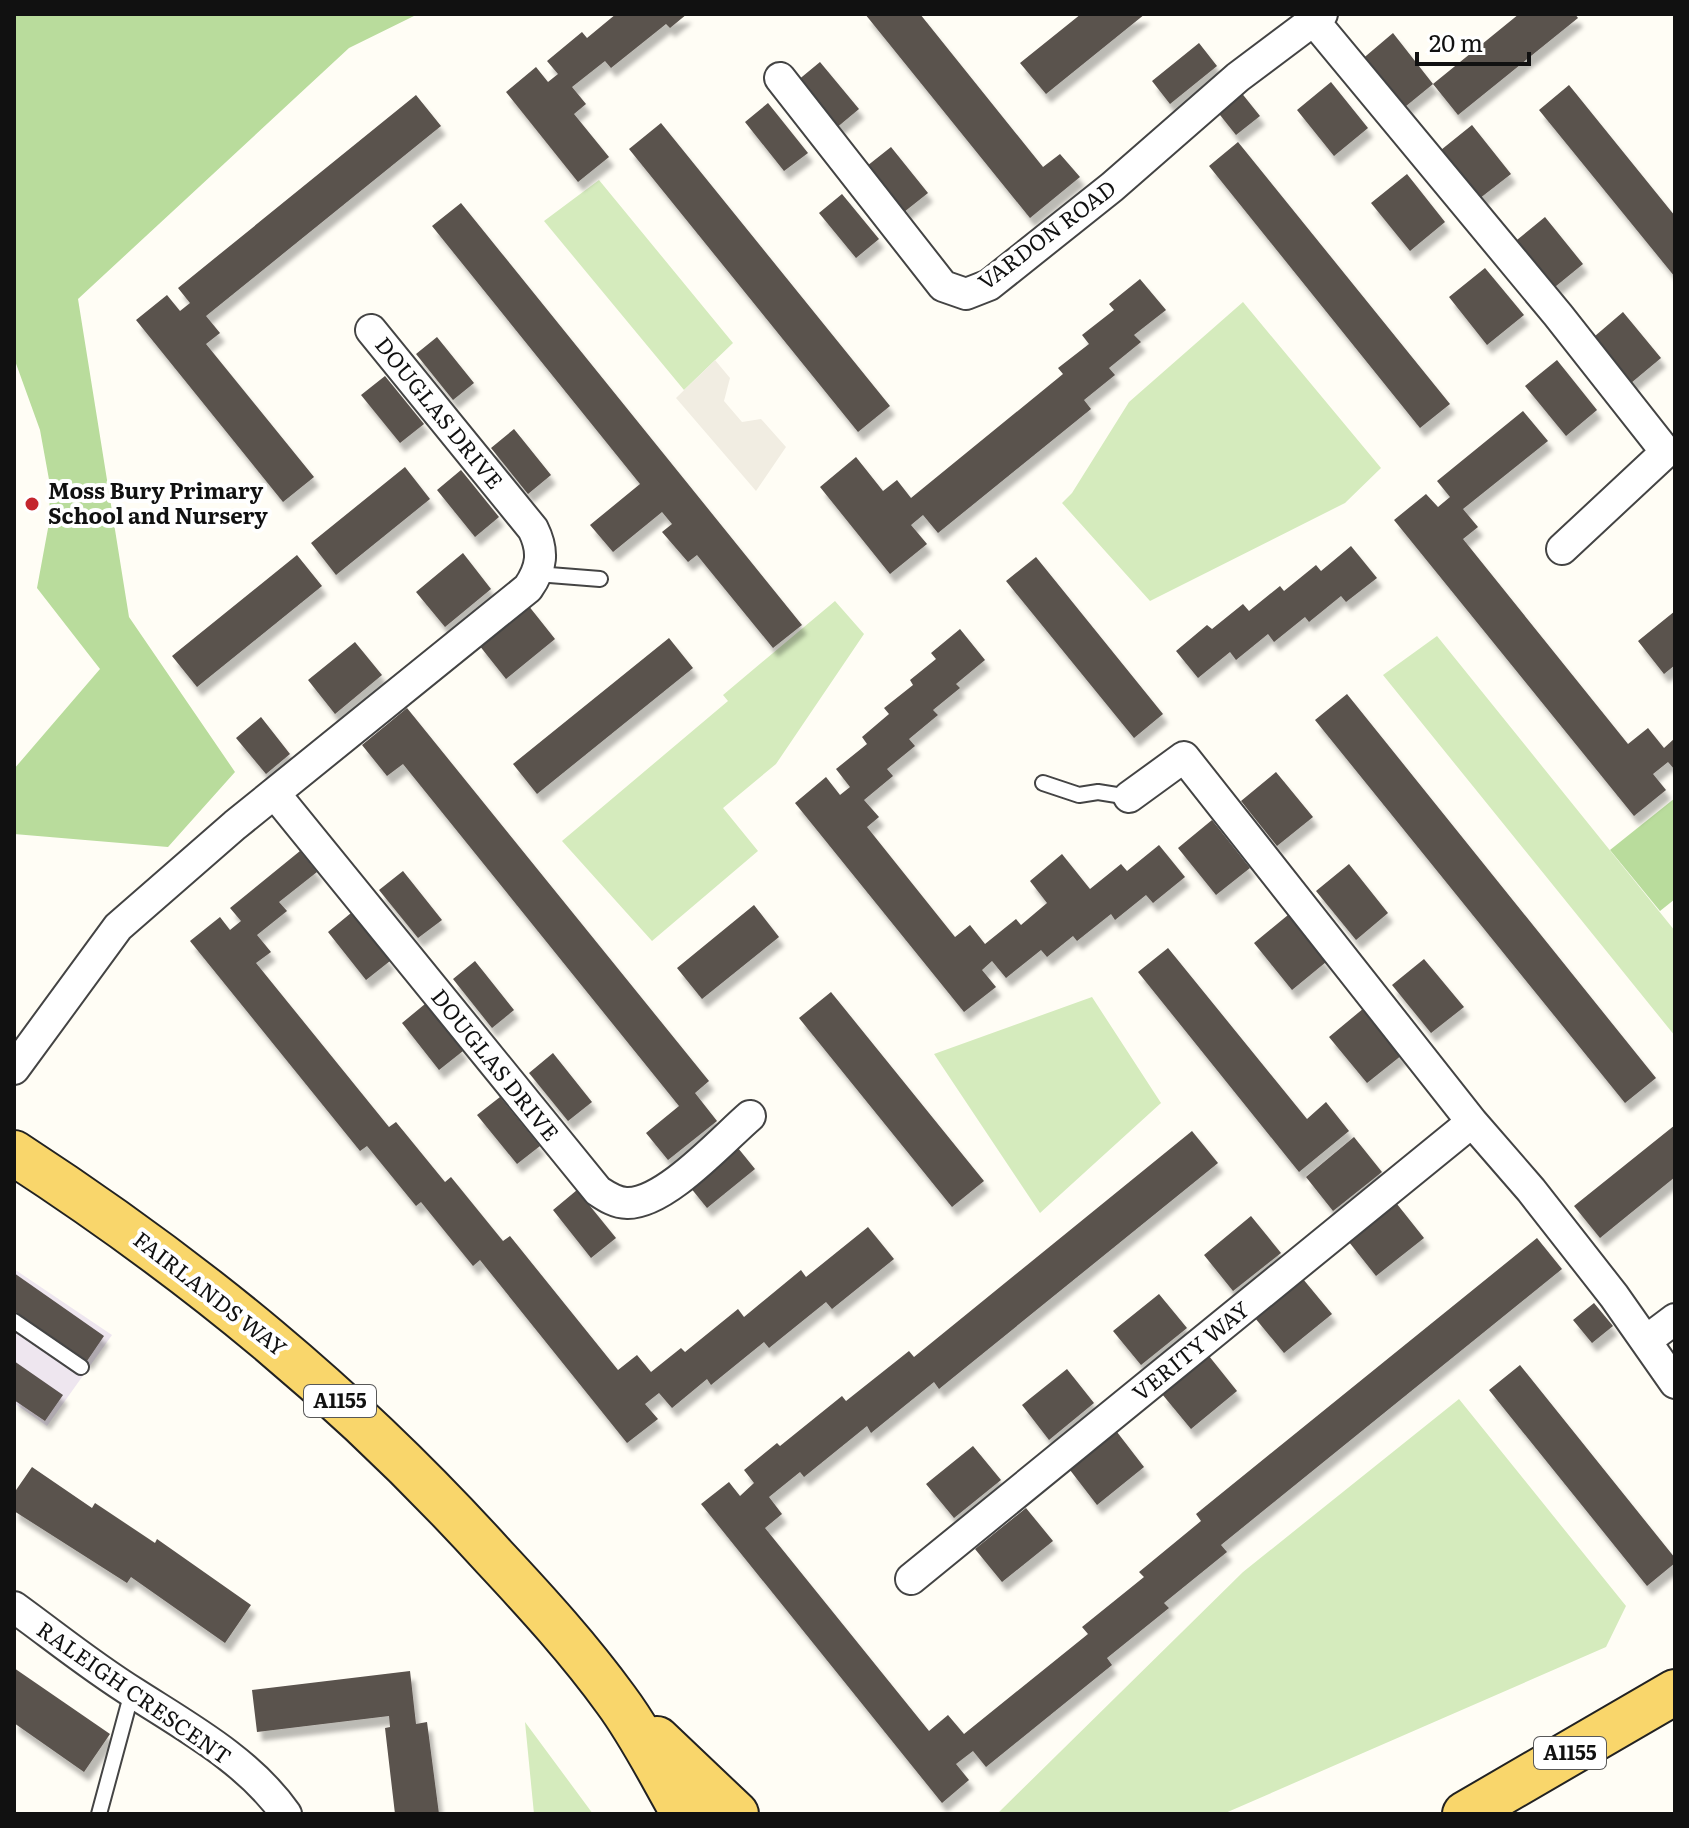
<svg xmlns="http://www.w3.org/2000/svg" width="1689" height="1828" font-family="Literata,serif">
  <style>
    .industrial { fill: #eee6ef }
    .green { fill: #d5ebbd }
    .forest { fill: #b9dc9c }
    .plaza { fill: #f1ede2 }
    .building { fill: #5a524d; filter: url(#shadow) }
    .lines { fill: none; stroke-linecap: round; stroke-linejoin: round }
    .service-casing { stroke: #444; stroke-width: 18 }
    .minor-casing { stroke: #444; stroke-width: 34 }
    .primary-casing { stroke: #222; stroke-width: 48 }
    .service { stroke: #fff; stroke-width: 14 }
    .minor { stroke: #fff; stroke-width: 30 }
    .primary { stroke: #f9d66b; stroke-width: 44 }
    .poi-dot { fill: #c4262e; stroke: #fff; stroke-width: 3 }
    .labels { text-anchor: middle; stroke-width: 8; stroke-linejoin: round; paint-order: stroke }
    .shield { fill: #fff; stroke: #585858; stroke-width: 2 }
    .shield-label { font-size: 20px; font-weight: bold; fill: #111 }
    .street-label { font-size: 22px; fill: #111; stroke: #fff }
    .poi-label { font-size: 22px; font-weight: bold; fill: #111; stroke: #fff; text-anchor: start }
  </style>
  <defs>
    <filter id="shadow"><feDropShadow dx="5" dy="9" stdDeviation="2" flood-color="#0004"/></filter>
  </defs>
  <rect width="100%" height="100%" fill="#fffdf5"/>
  <path class="industrial" d="M 14,1269 L 112,1335 L 47,1426 L 14,1403 Z"/>
  <path class="green" d="M 599,180 L 733,343 L 684,390 L 544,221 Z
    M 1243,302 L 1381,468 L 1345,503 L 1150,601 L 1062,503 L 1072,493 L 1129,402 Z
    M 835,601 L 864,634 L 776,764 L 723,808 L 758,851 L 652,941 L 562,841 L 728,701 L 723,695 Z
    M 1437,636 L 1675,931 L 1675,1036 L 1383,675 Z
    M 1092,997 L 1161,1103 L 1040,1213 L 934,1054 Z
    M 1459,1399 L 1626,1606 L 1606,1647 L 1223,1814 L 997,1814 L 1243,1572 Z
    M 525,1722 L 593,1814 L 534,1814 Z"/>
  <path class="forest" d="M 14,14 L 418,14 L 349,48 L 78,299 L 129,617 L 235,772 L 168,847 L 14,834 L 14,769 L 100,669 L 37,588 L 49,523 L 50,485 L 40,430 L 14,358 Z
    M 1675,798 L 1675,899 L 1660,911 L 1610,850 Z"/>
  <path class="plaza" d="M 715,360 L 730,378 L 724,401 L 742,422 L 761,419 L 786,447 L 756,491 L 676,398 Z"/>
  <path class="building" d="M 616,14 L 687,14 L 670,28 L 666,24 L 611,68 L 605,61 L 572,87 L 586,104 L 574,114 L 609,157 L 578,182 L 506,92 L 536,67 L 548,82 L 558,74 L 547,61 L 582,32 L 587,38 Z
    M 865,14 L 920,14 L 1043,167 L 1060,154 L 1080,177 L 1030,218 Z
    M 1081,14 L 1145,14 L 1046,94 L 1020,63 Z
    M 1519,14 L 1575,14 L 1578,18 L 1458,115 L 1433,84 Z
    M 1393,33 L 1433,84 L 1400,111 L 1360,61 Z
    M 1199,43 L 1217,66 L 1170,104 L 1152,81 Z
    M 820,62 L 859,109 L 835,129 L 797,81 Z
    M 1331,82 L 1368,128 L 1334,156 L 1297,110 Z
    M 1569,85 L 1675,216 L 1675,277 L 1539,110 Z
    M 1240,91 L 1260,116 L 1236,135 L 1216,110 Z
    M 416,95 L 441,126 L 206,316 L 220,333 L 206,344 L 314,477 L 283,502 L 136,320 L 167,295 L 180,311 L 190,303 L 178,288 Z
    M 768,103 L 808,153 L 784,171 L 745,122 Z
    M 661,123 L 890,406 L 858,432 L 629,149 Z
    M 1472,125 L 1511,174 L 1475,202 L 1436,154 Z
    M 1238,142 L 1450,404 L 1420,428 L 1209,166 Z
    M 891,147 L 928,193 L 904,212 L 867,166 Z
    M 1407,174 L 1445,222 L 1410,251 L 1371,203 Z
    M 842,194 L 879,239 L 856,258 L 819,213 Z
    M 461,203 L 802,625 L 773,648 L 697,555 L 688,562 L 662,532 L 672,524 L 662,512 L 613,552 L 590,525 L 640,484 L 432,226 Z
    M 1545,217 L 1583,264 L 1550,291 L 1512,244 Z
    M 1485,268 L 1524,315 L 1487,345 L 1449,297 Z
    M 1140,279 L 1166,310 L 1134,335 L 1141,342 L 1109,368 L 1115,375 L 1084,400 L 1091,409 L 938,533 L 923,515 L 911,525 L 927,544 L 890,574 L 820,487 L 856,457 L 883,491 L 897,480 L 911,498 L 1063,374 L 1058,368 L 1089,344 L 1082,335 L 1114,310 L 1109,304 Z
    M 1623,312 L 1661,358 L 1625,388 L 1588,342 Z
    M 437,337 L 474,383 L 453,400 L 416,354 Z
    M 1557,360 L 1597,410 L 1566,436 L 1525,386 Z
    M 385,376 L 424,424 L 400,443 L 361,395 Z
    M 1523,411 L 1548,441 L 1463,509 L 1478,527 L 1463,539 L 1628,744 L 1648,728 L 1664,748 L 1675,738 L 1675,770 L 1668,762 L 1653,774 L 1666,790 L 1634,816 L 1394,520 L 1426,494 L 1438,507 L 1450,497 L 1437,481 Z
    M 514,429 L 551,475 L 528,494 L 491,448 Z
    M 405,467 L 430,499 L 336,575 L 311,543 Z
    M 461,470 L 499,517 L 475,537 L 437,490 Z
    M 1351,546 L 1377,578 L 1346,602 L 1341,596 L 1309,622 L 1305,617 L 1274,642 L 1268,634 L 1236,660 L 1230,652 L 1198,678 L 1176,651 L 1207,625 L 1212,629 L 1243,604 L 1249,611 L 1280,586 L 1284,591 L 1316,565 L 1321,571 Z
    M 463,553 L 491,589 L 445,627 L 416,592 Z
    M 297,555 L 322,586 L 197,687 L 172,656 Z
    M 1036,557 L 1163,714 L 1134,738 L 1006,581 Z
    M 528,605 L 555,639 L 506,679 L 479,645 Z
    M 1675,611 L 1675,665 L 1664,674 L 1638,641 Z
    M 960,629 L 985,660 L 956,684 L 960,688 L 933,710 L 938,715 L 909,739 L 915,746 L 887,769 L 893,776 L 864,800 L 879,817 L 867,827 L 955,937 L 970,925 L 985,944 L 1016,919 L 1021,925 L 1047,903 L 1030,881 L 1062,854 L 1090,889 L 1121,864 L 1127,871 L 1159,845 L 1185,877 L 1153,903 L 1146,895 L 1115,920 L 1111,914 L 1077,941 L 1073,936 L 1047,957 L 1041,950 L 1006,978 L 992,961 L 982,970 L 996,987 L 964,1012 L 795,803 L 826,777 L 840,795 L 850,787 L 836,769 L 867,744 L 862,737 L 889,714 L 884,708 L 913,685 L 910,680 L 936,659 L 931,653 Z
    M 669,638 L 693,668 L 537,794 L 513,764 Z
    M 355,642 L 382,675 L 335,714 L 308,680 Z
    M 1347,694 L 1656,1078 L 1625,1103 L 1315,720 Z
    M 407,708 L 709,1081 L 695,1093 L 717,1121 L 668,1160 L 646,1133 L 679,1106 L 403,764 L 387,776 L 362,745 Z
    M 261,717 L 290,754 L 266,774 L 236,738 Z
    M 1276,772 L 1313,817 L 1277,846 L 1241,801 Z
    M 1212,820 L 1250,868 L 1216,895 L 1178,848 Z
    M 300,851 L 317,872 L 279,902 L 287,911 L 257,935 L 271,952 L 256,963 L 389,1127 L 396,1122 L 445,1182 L 451,1177 L 503,1241 L 510,1236 L 618,1370 L 637,1355 L 651,1372 L 681,1348 L 685,1352 L 738,1309 L 744,1317 L 801,1270 L 806,1277 L 868,1227 L 894,1259 L 832,1309 L 826,1302 L 769,1348 L 764,1342 L 711,1385 L 707,1379 L 672,1408 L 659,1393 L 645,1404 L 658,1419 L 627,1443 L 480,1260 L 473,1266 L 421,1202 L 416,1206 L 367,1146 L 360,1151 L 190,941 L 220,917 L 230,930 L 241,921 L 230,908 Z
    M 1349,864 L 1388,913 L 1356,940 L 1316,891 Z
    M 403,871 L 442,920 L 418,938 L 379,890 Z
    M 754,905 L 779,937 L 702,999 L 677,968 Z
    M 351,913 L 390,961 L 366,980 L 328,932 Z
    M 1288,915 L 1326,962 L 1292,990 L 1254,943 Z
    M 1168,948 L 1307,1119 L 1326,1102 L 1349,1131 L 1299,1172 L 1138,972 Z
    M 1424,959 L 1464,1007 L 1431,1033 L 1392,985 Z
    M 475,961 L 514,1010 L 492,1028 L 453,979 Z
    M 831,992 L 984,1181 L 952,1207 L 799,1018 Z
    M 425,1004 L 463,1051 L 439,1070 L 402,1023 Z
    M 1364,1008 L 1402,1055 L 1367,1083 L 1329,1037 Z
    M 553,1053 L 592,1102 L 568,1121 L 529,1073 Z
    M 500,1097 L 540,1146 L 517,1164 L 477,1115 Z
    M 1675,1125 L 1675,1177 L 1600,1238 L 1574,1206 Z
    M 1192,1131 L 1218,1163 L 939,1389 L 934,1382 L 871,1433 L 867,1426 L 804,1477 L 800,1472 L 769,1497 L 782,1514 L 765,1528 L 929,1731 L 948,1715 L 964,1734 L 1088,1634 L 1082,1627 L 1144,1577 L 1139,1572 L 1201,1521 L 1196,1514 L 1537,1238 L 1562,1269 L 1221,1545 L 1227,1552 L 1164,1603 L 1169,1608 L 1107,1658 L 1112,1665 L 986,1767 L 973,1751 L 956,1764 L 969,1780 L 942,1803 L 701,1504 L 729,1482 L 740,1496 L 754,1483 L 744,1470 L 777,1443 L 780,1446 L 842,1396 L 846,1401 L 909,1351 L 914,1357 Z
    M 1354,1137 L 1382,1172 L 1333,1211 L 1306,1177 Z
    M 738,1148 L 755,1169 L 707,1208 L 690,1187 Z
    M 577,1190 L 616,1238 L 591,1258 L 553,1210 Z
    M 1397,1204 L 1424,1238 L 1376,1276 L 1349,1242 Z
    M 1251,1216 L 1281,1253 L 1233,1291 L 1204,1255 Z
    M 14,1273 L 104,1336 L 87,1361 L 14,1311 Z
    M 1303,1279 L 1332,1314 L 1284,1353 L 1255,1318 Z
    M 1159,1294 L 1187,1328 L 1141,1365 L 1113,1331 Z
    M 1594,1303 L 1613,1326 L 1592,1343 L 1573,1320 Z
    M 1209,1356 L 1237,1391 L 1191,1429 L 1162,1394 Z
    M 14,1361 L 63,1395 L 45,1421 L 14,1400 Z
    M 1520,1365 L 1675,1558 L 1675,1563 L 1647,1586 L 1489,1390 Z
    M 1067,1369 L 1094,1403 L 1049,1440 L 1022,1405 Z
    M 1117,1432 L 1144,1467 L 1097,1505 L 1070,1470 Z
    M 973,1446 L 1001,1480 L 954,1518 L 926,1484 Z
    M 32,1467 L 92,1508 L 95,1503 L 155,1543 L 157,1539 L 251,1605 L 225,1643 L 131,1577 L 127,1583 L 14,1511 L 14,1493 Z
    M 1026,1508 L 1053,1541 L 1002,1582 L 975,1549 Z
    M 14,1668 L 110,1734 L 84,1772 L 14,1723 Z
    M 410,1671 L 416,1724 L 427,1722 L 439,1814 L 395,1814 L 385,1728 L 390,1727 L 389,1716 L 257,1732 L 252,1690 Z"/>
  <g class="lines">
    <defs>
      <path id="service" d="M 537,574 L 600,579
        M 1043,783 L 1079,795 L 1098,792 L 1129,797
        M 14,1321 L 81,1367
        M 99,1814 L 132,1692"/>
      <path id="minor" d="M 1314,21 L 1558,315 L 1666,452 L 1562,549
        M 780,78 L 943,286 L 966,294 L 989,285 L 1112,187 L 1238,77 L 1322,14
        M 275,794 L 598,1191 C 607,1197 616,1203 627,1203 C 665,1204 722,1140 750,1116
        M 1129,797 L 1184,757 L 1472,1122 L 1531,1190 L 1614,1296 L 1675,1383
        M 14,1069 L 118,927 L 235,825 L 528,588 C 542,568 544,551 533,529 L 371,330
        M 1647,1340 L 1675,1319
        M 911,1579 L 1472,1122
        M 14,1607 C 54,1636 92,1667 134,1693 C 187,1727 249,1761 286,1814"/>
      <path id="primary" d="M 14,1153 C 194,1270 349,1397 494,1557 C 537,1603 579,1649 616,1700 C 642,1735 662,1776 684,1814
        M 657,1739 L 736,1814
        M 1465,1814 L 1675,1692"/>
    </defs>
    <use href="#service" class="service-casing"/>
    <use href="#minor" class="minor-casing"/>
    <use href="#primary" class="primary-casing"/>
    <use href="#service" class="service"/>
    <use href="#minor" class="minor"/>
    <use href="#primary" class="primary"/>
  </g>
  <circle class="poi-dot" cx="32" cy="504" r="8"/>
  <g class="labels">
    <g class="shield">
      <rect x="304" y="1385" width="72" height="32" rx="6"/>
      <rect x="1534" y="1737" width="72" height="32" rx="6"/>
    </g>
    <g class="shield-label">
      <text x="340" y="1408">A1155</text>
      <text x="1570" y="1760">A1155</text>
    </g>
    <g class="street-label">
      <text transform="translate(1047 235) rotate(-37)" y="8">VARDON ROAD</text>
      <text transform="translate(439 413) rotate(51)" y="8">DOUGLAS DRIVE</text>
      <text transform="translate(495 1065) rotate(51)" y="8">DOUGLAS DRIVE</text>
      <text transform="translate(210 1294) rotate(38)" y="8">FAIRLANDS WAY</text>
      <text transform="translate(1191 1351) rotate(-39)" y="8">VERITY WAY</text>
      <text transform="translate(134 1693) rotate(35)" y="8">RALEIGH CRESCENT</text>
    </g>
    <g class="poi-label">
      <text x="48" y="499">Moss Bury Primary<tspan x="48" dy="25">School and Nursery</tspan></text>
    </g>
  </g>
  <rect width="1689" height="1828" fill="none" stroke="#111111" stroke-width="32"/>
  <path d="M1417 52v12h112v-12" fill="none" stroke="#111111" stroke-width="4"/>
  <text x="1429" y="52" font-size="24" fill="#111111" stroke="#ffffff" stroke-width="6" paint-order="stroke">20 m</text>
</svg>
